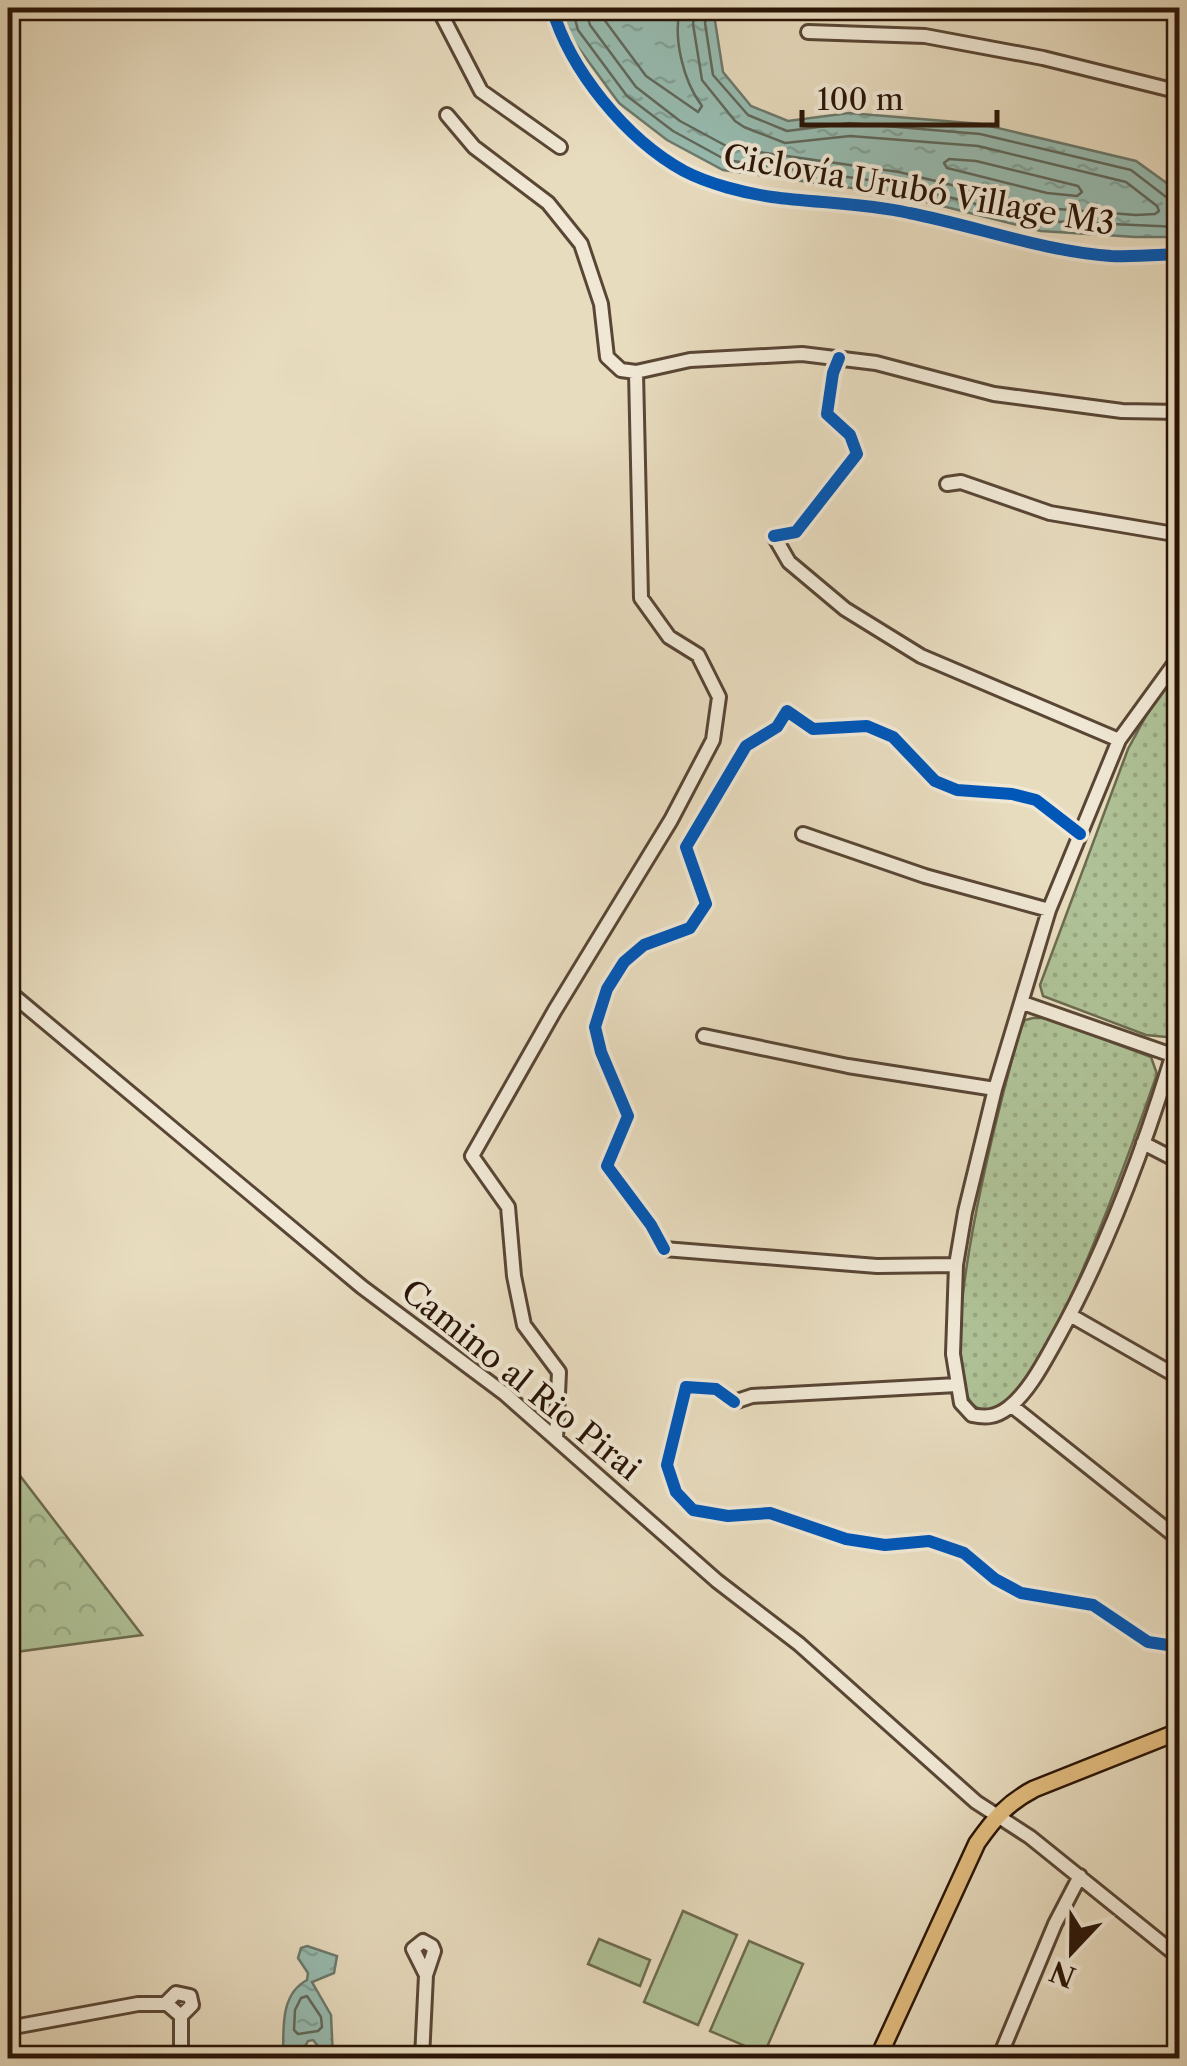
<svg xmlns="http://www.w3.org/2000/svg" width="1187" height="2066" font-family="'Libre Caslon Text',serif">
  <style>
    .grass { fill: url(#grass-dots); stroke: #6c6b4f; stroke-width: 2.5 }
    .forest { fill: url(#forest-crowns); stroke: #6c6b4f; stroke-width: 2.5 }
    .garden { fill: #afc297; stroke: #6c6b4f; stroke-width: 2.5 }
    .water { fill: url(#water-ripples); stroke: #6b796d; stroke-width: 2.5 }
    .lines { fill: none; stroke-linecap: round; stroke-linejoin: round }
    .shore { stroke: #60685c; stroke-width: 2.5 }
    .minor-casing { stroke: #594635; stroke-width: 18 }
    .major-casing { stroke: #291407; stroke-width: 20 }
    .minor { stroke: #f0e8d5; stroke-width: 12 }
    .major { stroke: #e4be80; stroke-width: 15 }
    .cycleway-casing { stroke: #f0e8d5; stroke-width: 19 }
    .cycleway { stroke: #0057b8; stroke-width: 12 }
    .labels { text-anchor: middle; stroke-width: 8; stroke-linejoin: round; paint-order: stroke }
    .street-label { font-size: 32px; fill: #291407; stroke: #f0e8d5 }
  </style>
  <defs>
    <pattern id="grass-dots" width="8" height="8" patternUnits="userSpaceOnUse" patternTransform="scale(2.5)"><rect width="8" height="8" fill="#afc297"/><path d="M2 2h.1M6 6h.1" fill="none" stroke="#97a681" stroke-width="1.8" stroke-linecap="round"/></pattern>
    <pattern id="forest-crowns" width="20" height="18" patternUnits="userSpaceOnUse" patternTransform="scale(2.5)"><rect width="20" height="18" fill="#afc297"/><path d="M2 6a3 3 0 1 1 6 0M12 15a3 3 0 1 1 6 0" fill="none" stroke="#97a681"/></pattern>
    <pattern id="water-ripples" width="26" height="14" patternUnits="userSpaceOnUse" patternTransform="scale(2.5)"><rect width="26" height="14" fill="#97bcb1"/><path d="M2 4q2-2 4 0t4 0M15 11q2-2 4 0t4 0" fill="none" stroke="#82a197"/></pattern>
  </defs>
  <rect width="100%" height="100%" fill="#e8dcbf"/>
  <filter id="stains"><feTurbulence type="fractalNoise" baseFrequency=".002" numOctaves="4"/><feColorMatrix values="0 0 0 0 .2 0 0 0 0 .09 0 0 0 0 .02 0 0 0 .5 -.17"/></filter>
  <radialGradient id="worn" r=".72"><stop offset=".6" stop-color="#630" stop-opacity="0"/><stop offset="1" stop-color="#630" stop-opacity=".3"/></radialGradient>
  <path class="grass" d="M 1179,670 L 1180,999 L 1171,1031 L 1166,1037 L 1146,1035 L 1043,996 L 1040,985 L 1128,749 L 1159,692 Z
    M 1033,1018 L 1047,1018 L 1151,1057 L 1157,1074 C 1141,1119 1038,1427 982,1410 C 919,1392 1007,1077 1021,1027 L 1025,1020 Z"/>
  <path class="forest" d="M 8,1460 L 142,1635 L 8,1653 Z"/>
  <path class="garden" d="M 683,1911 L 737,1935 L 698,2025 L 644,2002 Z
    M 599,1939 L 650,1960 L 640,1986 L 588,1964 Z
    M 749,1941 L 803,1964 L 764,2054 L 710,2031 Z"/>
  <path class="water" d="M 561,8 L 720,8 L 715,21 L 723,72 L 751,106 L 788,121 L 849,113 L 981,124 L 1136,161 L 1179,192 L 1179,237 L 1135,237 L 1041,231 L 895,194 L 723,170 L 667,140 L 619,103 L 569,35 Z
    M 307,1946 L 337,1956 L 334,1973 L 312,1982 L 331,2015 L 333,2058 L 322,2058 L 322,2051 L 313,2040 L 308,2041 L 298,2058 L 283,2058 C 284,2031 279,1995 307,1980 L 308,1973 L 298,1958 L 301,1948 Z"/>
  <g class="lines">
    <path class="shore" d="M 572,8 L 578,30 L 627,96 L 673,131 L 726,160 L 897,184 L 1043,221 L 1180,227
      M 585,8 L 590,25 L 636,87 L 680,121 L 730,148 L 899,172 L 1045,208 L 1136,215 L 1155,214 L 1159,211 L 1157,206 L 1126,182 L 978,146 L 850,136 L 785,143 L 744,127 L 735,121 L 702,80 L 693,24 L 696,8
      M 600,8 L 603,18 L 646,76 L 698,112 L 702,106 C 683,81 673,38 680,8
      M 709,8 L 705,23 L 713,75 L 748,115 L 787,131 L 850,123 L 980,134 L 1131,170 L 1170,200 L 1180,202
      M 949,159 L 976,161 L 1078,186 L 1082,192 L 1077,196 L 1047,193 L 947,168 L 944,163 Z
      M 307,1996 L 321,2017 L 322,2027 L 318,2031 L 298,2034 L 294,2030 L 295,2010 L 301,1998 Z"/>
    <defs>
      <path id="minor" d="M 438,8 L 481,91 L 560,147
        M 808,32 L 925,36 L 1043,58 L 1180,92
        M 447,115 L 474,147 L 548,203 L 581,244 L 601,304 L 607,357 L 621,370 L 636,372 L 690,360 L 802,354 L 876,363 L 994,394 L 1122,411 L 1180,412
        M 947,484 L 961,482 L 1050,513 L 1180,535
        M 774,536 L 789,562 L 845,609 L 921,656 L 1119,740
        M 1180,656 L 1119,740 L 1049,910 L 995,1089 L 965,1212 L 956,1265 L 953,1354 L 961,1403 L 972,1415 C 986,1418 996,1417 1008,1408 C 1029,1392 1044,1362 1057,1339 C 1110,1243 1149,1136 1180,1030
        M 803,834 L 925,876 L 1049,910
        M 8,991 L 362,1287 L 505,1394 L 717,1581 L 799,1644 L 976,1802 L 1030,1837 L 1180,1958
        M 1023,1003 L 1172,1055
        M 704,1036 L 848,1066 L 995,1089
        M 1143,1143 L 1180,1162
        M 664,1249 L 877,1266 L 956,1265
        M 1070,1315 L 1180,1378
        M 734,1402 L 752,1396 L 957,1385
        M 1012,1406 L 1180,1540
        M 556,1439 L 559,1372 L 524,1325 L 514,1276 L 508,1207 L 472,1156 L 555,1010 L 671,820 L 713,740 L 719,697 L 698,655 L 669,637 L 641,598 L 636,372
        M 165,2004 L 176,1993 L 190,1996 L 192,2005 L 181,2016
        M 8,2028 L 138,2004 L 167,2004 L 181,2016 L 181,2058
        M 422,2058 L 426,1975 L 434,1951 L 432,1946 L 423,1941 L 413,1949 L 426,1975
        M 999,2058 L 1055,1924 L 1080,1876"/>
      <path id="major" d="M 878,2058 L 977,1843 C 994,1819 1007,1803 1034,1789 L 1180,1731"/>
    </defs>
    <use href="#minor" class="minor-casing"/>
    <use href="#major" class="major-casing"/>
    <use href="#minor" class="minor"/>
    <use href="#major" class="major"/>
    <defs>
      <path id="cycleway" d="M 552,8 C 570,70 626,139 684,171 C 709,184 744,193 772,197 C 817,203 863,203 909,213 C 976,226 1042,251 1111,256 C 1133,257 1157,255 1180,254
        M 774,536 L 796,532 L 857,454 L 850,435 L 827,414 L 833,373 L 839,358
        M 664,1249 L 651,1225 L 607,1166 L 628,1116 L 601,1052 L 595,1027 L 607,989 L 624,962 L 644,945 L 690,928 L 706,904 L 686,847 L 746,746 L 777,727 L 787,711 L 813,729 L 867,726 L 893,737 L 935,781 L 957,790 L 1012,794 L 1036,800 L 1080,834
        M 734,1402 L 716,1389 L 686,1387 L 667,1465 L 676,1492 L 693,1510 L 728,1516 L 770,1513 L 846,1539 L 885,1545 L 929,1541 L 964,1553 L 995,1579 L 1021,1593 L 1093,1605 L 1148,1642 L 1168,1645 L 1180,1641"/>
    </defs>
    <use href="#cycleway" class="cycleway-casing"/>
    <use href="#cycleway" class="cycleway"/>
  </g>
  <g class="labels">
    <g class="street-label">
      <text transform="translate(919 190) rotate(10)" y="11">Ciclovía Urubó Village M3</text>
      <text transform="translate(521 1380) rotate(39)" y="11">Camino al Rio Pirai</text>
    </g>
  </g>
  <rect width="1187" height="2066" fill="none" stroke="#e8dcbf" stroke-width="40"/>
  <rect x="10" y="10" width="1167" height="2046" fill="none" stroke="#291407" stroke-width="5"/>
  <rect x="20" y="20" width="1147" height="2026" fill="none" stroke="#291407" stroke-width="2.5"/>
  <g transform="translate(1072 1951) rotate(202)" stroke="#f0e8d5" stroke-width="8" paint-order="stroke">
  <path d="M0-8L18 38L0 25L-18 38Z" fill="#291407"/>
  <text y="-15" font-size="28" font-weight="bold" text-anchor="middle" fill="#291407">N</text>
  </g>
  <path d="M802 110v15h195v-15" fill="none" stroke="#291407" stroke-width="5"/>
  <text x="817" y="110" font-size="30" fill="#291407" stroke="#f0e8d5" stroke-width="8" paint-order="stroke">100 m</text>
  <rect width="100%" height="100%" filter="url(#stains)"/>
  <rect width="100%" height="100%" fill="url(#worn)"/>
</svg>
